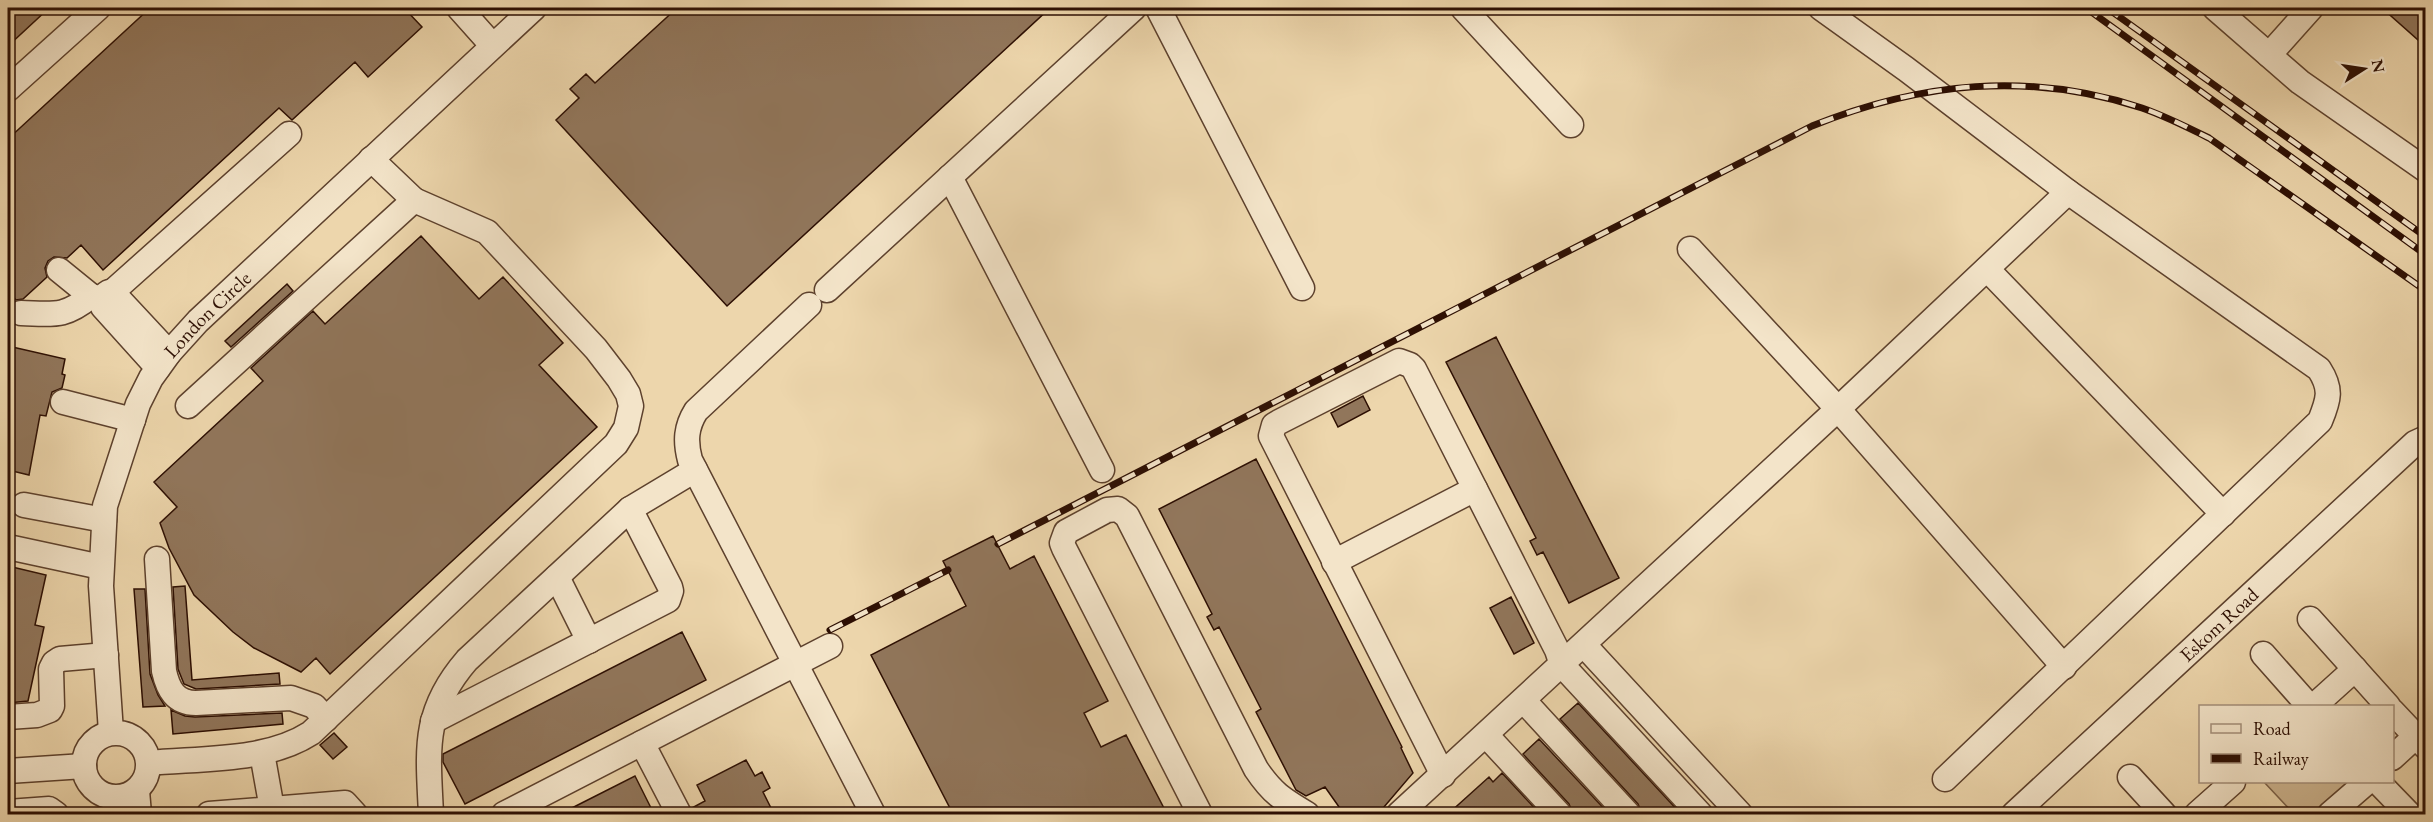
<svg xmlns="http://www.w3.org/2000/svg" width="2433" height="822" font-family="'EB Garamond',serif">
  <style>
    .green { fill: #ccb48f; stroke: #7c6249; stroke-width: 1.5 }
    .building { fill: #91765b; stroke: #2d0f03; stroke-width: 1.5 }
    .lines { fill: none; stroke-linecap: round; stroke-linejoin: round }
    .minor-casing { stroke: #5d412d; stroke-width: 27 }
    .minor { stroke: #f3e4c9; stroke-width: 24 }
    .rail-casing { stroke: #2d0f03; stroke-width: 7 }
    .rail { stroke: #f3e4c9; stroke-width: 4.5; stroke-dasharray: 14; stroke-linecap: butt }
    .labels { text-anchor: middle; stroke-width: 6; stroke-linejoin: round; paint-order: stroke }
    .street-label { font-size: 20px; fill: #2d0f03; stroke: #f3e4c9 }
  </style>
  <rect width="100%" height="100%" fill="#edd6ac"/>
  <filter id="stains"><feTurbulence type="fractalNoise" baseFrequency=".00333" numOctaves="4"/><feColorMatrix values="0 0 0 0 .2 0 0 0 0 .09 0 0 0 0 .02 0 0 0 .5 -.17"/></filter>
  <radialGradient id="worn" r=".72"><stop offset=".6" stop-color="#630" stop-opacity="0"/><stop offset="1" stop-color="#630" stop-opacity=".3"/></radialGradient>
  <path class="green" d="M 2264,782 L 2355,782 L 2320,814 L 2294,814 Z"/>
  <path class="building" d="M 8,8 L 49,8 L 8,46 Z
    M 150,8 L 404,8 L 422,27 L 368,77 L 355,62 L 292,120 L 279,108 L 103,270 L 81,245 L 67,258 L 54,257 L 48,261 L 45,268 L 47,277 L 23,299 L 16,300 L 8,291 L 8,139 Z
    M 677,8 L 1050,8 L 727,306 L 556,120 L 579,98 L 570,89 L 586,74 L 595,83 Z
    M 2382,8 L 2426,8 L 2426,47 Z
    M 421,236 L 479,299 L 503,277 L 563,343 L 539,365 L 597,427 L 330,674 L 316,658 L 301,672 L 254,648 L 233,632 L 194,595 L 169,548 L 160,523 L 177,507 L 154,482 L 263,381 L 251,368 L 313,311 L 325,324 Z
    M 287,284 L 293,291 L 231,347 L 225,341 Z
    M 1496,337 L 1619,578 L 1569,603 L 1543,552 L 1537,555 L 1530,541 L 1536,538 L 1446,362 Z
    M 8,346 L 65,359 L 62,374 L 65,375 L 62,388 L 52,392 L 46,416 L 40,415 L 29,475 L 8,470 Z
    M 1363,396 L 1370,410 L 1338,427 L 1331,413 Z
    M 1256,459 L 1402,747 L 1401,748 L 1413,773 L 1378,814 L 1344,814 L 1325,787 L 1306,796 L 1296,790 L 1256,712 L 1261,709 L 1219,627 L 1214,630 L 1207,617 L 1212,614 L 1159,509 Z
    M 993,536 L 1010,569 L 1034,556 L 1108,701 L 1084,713 L 1101,747 L 1126,735 L 1167,814 L 953,814 L 871,655 L 966,606 L 943,561 Z
    M 8,566 L 46,575 L 35,625 L 44,627 L 28,701 L 8,703 Z
    M 185,586 L 192,680 L 279,673 L 280,684 L 196,689 L 184,684 L 178,669 L 173,587 Z
    M 134,589 L 145,589 L 150,674 L 158,695 L 165,706 L 143,707 Z
    M 1511,597 L 1534,643 L 1514,654 L 1490,608 Z
    M 682,632 L 706,680 L 465,804 L 443,762 L 443,754 Z
    M 1578,703 L 1681,814 L 1642,814 L 1638,804 L 1560,719 Z
    M 171,710 L 185,716 L 195,717 L 282,713 L 283,724 L 173,734 Z
    M 334,733 L 347,747 L 333,759 L 320,745 Z
    M 1539,739 L 1609,814 L 1573,814 L 1569,804 L 1523,754 Z
    M 746,760 L 755,776 L 762,772 L 770,788 L 763,792 L 774,814 L 693,814 L 692,808 L 705,801 L 697,785 Z
    M 1502,773 L 1540,814 L 1448,814 L 1489,777 L 1493,782 Z
    M 635,776 L 654,814 L 560,814 Z"/>
  <g class="lines">
    <defs>
      <g id="minor">
        <path d="M 459,8 L 492,45"/>
        <path d="M 1158,8 L 1302,288"/>
        <path d="M 1463,8 L 1571,125"/>
        <path d="M 1821,8 L 1906,69 L 2068,192 L 2319,369 C 2332,389 2329,399 2320,421 L 1945,779"/>
        <path d="M 2215,8 L 2300,82 L 2426,170"/>
        <path d="M 2269,55 L 2311,8"/>
        <path d="M 8,89 L 98,8"/>
        <path d="M 371,159 L 414,200"/>
        <path d="M 950,177 L 1102,470"/>
        <path d="M 1690,249 L 1838,409 L 2064,667"/>
        <path d="M 1987,269 L 2223,514"/>
        <path d="M 59,270 L 91,296 L 102,299"/>
        <path d="M 827,290 L 1134,8"/>
        <path d="M 111,293 L 289,134"/>
        <path d="M 809,305 L 696,411 C 686,427 685,441 690,460 L 873,814"/>
        <path d="M 21,313 C 54,314 64,318 91,296"/>
        <path d="M 158,368 L 103,307 C 101,300 102,296 109,292 L 114,294 L 169,353"/>
        <path d="M 63,402 L 133,420"/>
        <path d="M 24,505 L 104,520"/>
        <path d="M 8,547 L 101,567"/>
        <path d="M 157,559 L 164,671 C 168,689 175,703 196,703 L 291,698 L 314,706 L 326,719"/>
        <path d="M 1334,562 L 1475,489"/>
        <path d="M 557,577 L 589,641"/>
        <path d="M 2310,619 L 2388,706"/>
        <path d="M 1584,645 L 1740,814"/>
        <path d="M 2263,654 L 2309,706"/>
        <path d="M 1524,701 L 1628,814"/>
        <path d="M 2314,706 L 2355,669"/>
        <path d="M 2392,711 L 2426,747"/>
        <path d="M 8,717 L 37,715 L 50,710 L 52,706 L 51,669 L 54,663 L 60,659 L 106,655"/>
        <path d="M 433,721 L 668,600 L 671,591 L 670,587 L 630,509"/>
        <path id="s1" d="M 111,732 L 101,586 L 105,506 L 138,404 L 151,378 L 169,353 L 198,321 L 534,8"/>
        <circle cx="116" cy="765" r="32"/>
        <path d="M 1486,735 L 1559,814"/>
        <path d="M 642,743 L 679,814"/>
        <path d="M 262,753 L 272,809 L 345,803 L 355,814"/>
        <path d="M 2392,758 L 2416,736"/>
        <path d="M 149,763 C 201,758 266,762 311,733 L 616,444 L 626,428 L 631,406 L 628,394 L 619,379 L 596,349 L 487,232 L 414,200 L 188,406"/>
        <path d="M 8,771 L 84,766"/>
        <path d="M 1443,775 L 1271,436 L 1274,425 L 1279,422 L 1399,361 L 1410,365 L 1414,369 L 1557,650 L 1562,665 L 1700,814"/>
        <path d="M 2130,777 L 2164,814"/>
        <path d="M 2378,782 L 2409,814"/>
        <path d="M 137,791 L 139,814"/>
        <path d="M 8,812 L 49,809 L 56,814"/>
        <path d="M 209,814 L 272,809"/>
        <path d="M 431,814 C 428,750 422,712 467,660 L 630,509 L 695,470"/>
        <path d="M 504,814 L 830,646"/>
        <path d="M 1200,814 L 1064,548 L 1062,543 L 1066,532 L 1107,510 L 1118,509 L 1127,516 L 1256,769 C 1272,793 1282,799 1307,814"/>
        <path d="M 1399,814 L 1838,409 L 2068,192"/>
        <path id="s2" d="M 2014,814 L 2415,443 L 2426,438"/>
        <path d="M 2197,814 L 2233,782"/>
        <path d="M 2330,814 L 2367,782"/>
      </g>
    </defs>
    <use href="#minor" class="minor-casing"/>
    <use href="#minor" class="minor"/>
    <defs>
      <path id="rail" d="M 2086,8 L 2426,255
        M 2107,8 L 2426,237
        M 998,544 L 1812,126 C 1921,82 2029,71 2142,108 C 2165,116 2187,127 2209,138 L 2426,291
        M 830,630 L 948,570"/>
    </defs>
    <use href="#rail" class="rail-casing"/>
    <use href="#rail" class="rail"/>
  </g>
  <g class="labels">
    <g class="street-label">
      <text dy="7" stroke="none"><textPath href="#s1" startOffset="448">London Circle</textPath></text>
      <text dy="7" stroke="none"><textPath href="#s2" startOffset="279">Eskom Road</textPath></text>
    </g>
  </g>
  <rect width="2433" height="822" fill="none" stroke="#edd6ac" stroke-width="30"/>
  <rect x="9" y="9" width="2415" height="804" fill="none" stroke="#2d0f03" stroke-width="3"/>
  <rect x="15" y="15" width="2403" height="792" fill="none" stroke="#2d0f03" stroke-width="1.5"/>
  <rect x="2199" y="705" width="195" height="78" fill="#f3e4c9" stroke="#a48f7a" stroke-width="1.5"/>
  <rect x="2211" y="724" width="30" height="9" fill="#f3e4c9" stroke="#a48f7a" stroke-width="1.5"/>
  <text x="2253" y="735" font-size="18" fill="#2d0f03">Road</text>
  <rect x="2211" y="754" width="30" height="9" fill="#2d0f03" stroke="#a48f7a" stroke-width="1.5"/>
  <text x="2253" y="765" font-size="18" fill="#2d0f03">Railway</text>
  <g transform="translate(2364 69) rotate(78)" stroke="#f3e4c9" stroke-width="4.5" paint-order="stroke">
  <path d="M0-4.5L10 22L0 15L-10 22Z" fill="#2d0f03"/>
  <text y="-9" font-size="16" font-weight="bold" text-anchor="middle" fill="#2d0f03">N</text>
  </g>
  <rect width="100%" height="100%" filter="url(#stains)"/>
  <rect width="100%" height="100%" fill="url(#worn)"/>
</svg>
